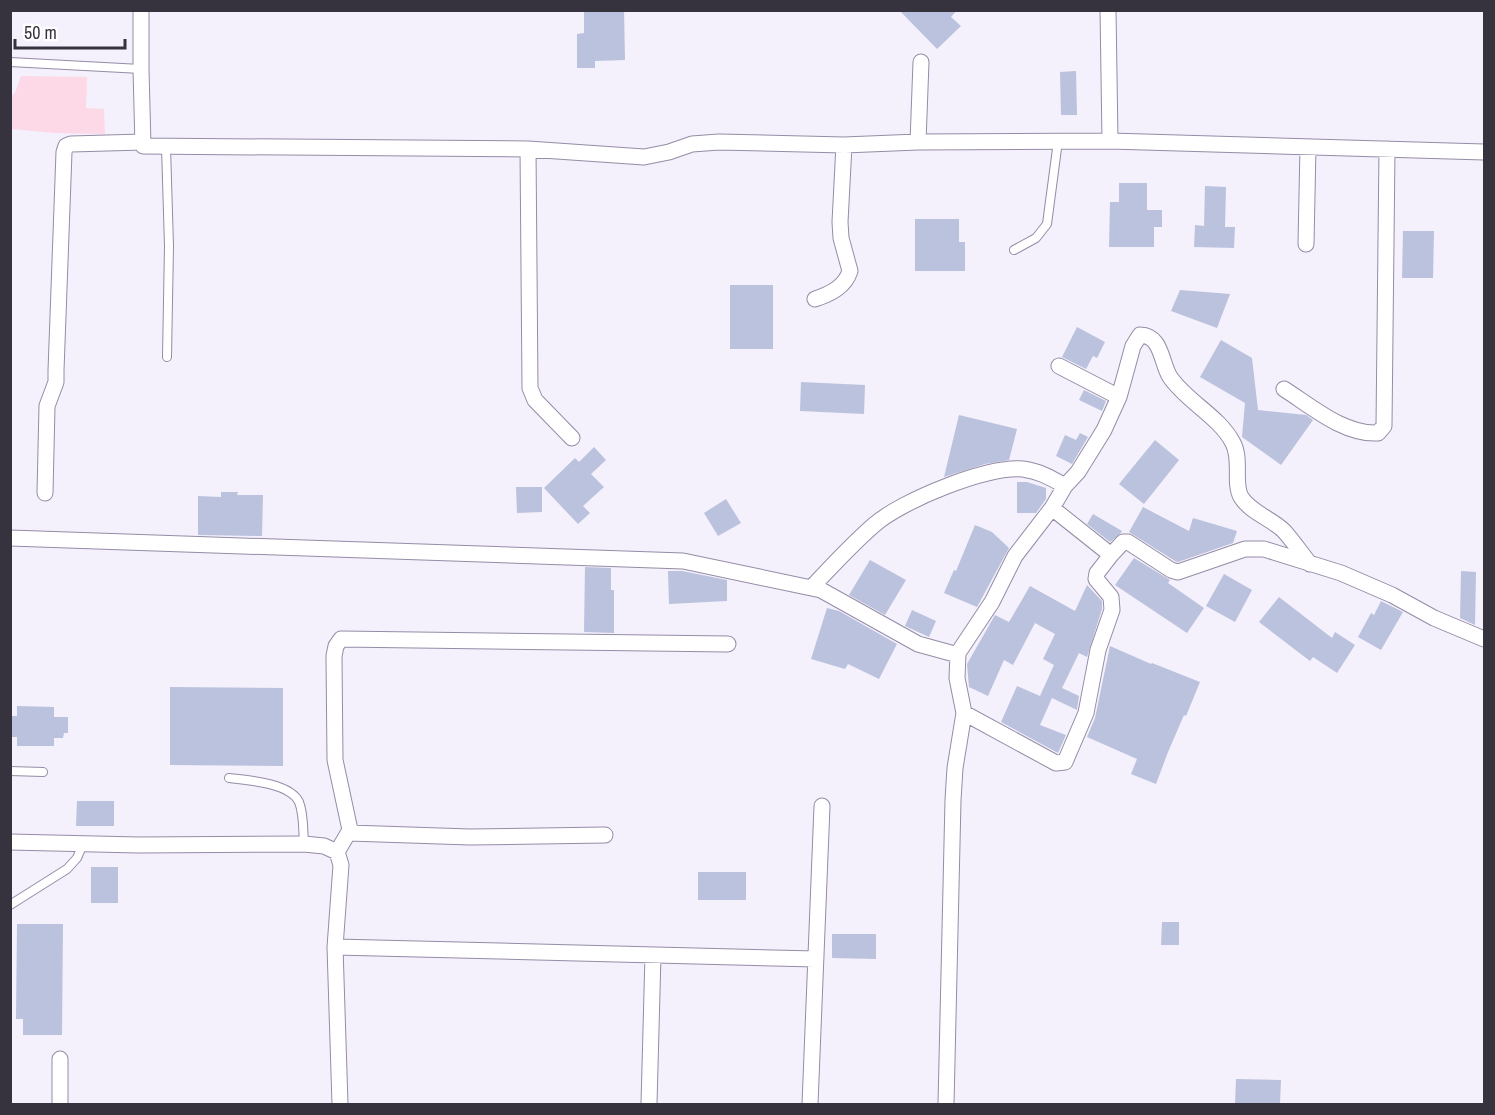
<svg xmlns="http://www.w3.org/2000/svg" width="1495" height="1115" font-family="'Archivo Narrow',sans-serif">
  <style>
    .green { fill: #fdd9e7 }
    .building { fill: #bbc2dd }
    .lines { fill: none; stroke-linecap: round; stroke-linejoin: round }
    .lane-casing { stroke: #958ca6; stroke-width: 10 }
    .street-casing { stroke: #958ca6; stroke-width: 17 }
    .lane { stroke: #fff; stroke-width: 8 }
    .street { stroke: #fff; stroke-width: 15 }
  </style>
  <rect width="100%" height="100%" fill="#f4f0fc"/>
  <path class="green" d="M 21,76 L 87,77 L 86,108 L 104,109 L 105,134 L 55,133 L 11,129 L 11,96 L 15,93 Z"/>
  <path class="building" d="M 584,10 L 624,10 L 625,60 L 595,61 L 595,68 L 577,68 L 577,34 L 584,33 Z
    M 899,10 L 957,10 L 951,17 L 961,26 L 937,49 Z
    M 1076,71 L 1077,115 L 1061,115 L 1060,72 Z
    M 1119,183 L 1147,183 L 1147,210 L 1162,210 L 1162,227 L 1154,227 L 1154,247 L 1109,247 L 1110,202 L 1119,202 Z
    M 1205,186 L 1226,187 L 1225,227 L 1235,227 L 1234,248 L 1194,247 L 1195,225 L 1204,226 Z
    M 915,219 L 959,219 L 959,242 L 965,242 L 965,271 L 915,271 Z
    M 1403,231 L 1434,231 L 1433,278 L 1402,278 Z
    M 730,285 L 773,285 L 773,349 L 730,349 Z
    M 1180,290 L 1230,294 L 1217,328 L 1171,311 Z
    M 1077,327 L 1105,342 L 1097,358 L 1093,356 L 1086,369 L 1062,357 Z
    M 1221,340 L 1252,358 L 1258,410 L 1306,415 L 1313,420 L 1281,465 L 1242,437 L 1245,403 L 1200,377 Z
    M 801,382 L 865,385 L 864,414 L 800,411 Z
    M 1084,390 L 1106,401 L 1102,411 L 1079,400 Z
    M 959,415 L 1017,429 L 1009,460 L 985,464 L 944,477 Z
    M 1080,433 L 1088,437 L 1072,464 L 1056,456 L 1065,435 L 1076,440 Z
    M 1155,440 L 1179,460 L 1144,504 L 1119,484 Z
    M 594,447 L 606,460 L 591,474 L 604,487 L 583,506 L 590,513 L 578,524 L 544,488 L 575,458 L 579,462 Z
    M 1017,482 L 1027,482 L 1046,488 L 1046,499 L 1036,513 L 1017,513 Z
    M 516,487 L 542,487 L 542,512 L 517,513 Z
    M 221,492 L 238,492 L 237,495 L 263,495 L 262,536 L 198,535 L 198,496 L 221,497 Z
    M 726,499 L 741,523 L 718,536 L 704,513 Z
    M 1143,507 L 1189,531 L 1193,518 L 1237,531 L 1233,543 L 1178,562 L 1175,561 L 1129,532 Z
    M 1093,514 L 1122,531 L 1121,533 L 1110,542 L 1087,524 Z
    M 975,525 L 992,532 L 1009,548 L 977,607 L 944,593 L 954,570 L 956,571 Z
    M 1134,558 L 1170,580 L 1168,583 L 1204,608 L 1187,633 L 1115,585 Z
    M 870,560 L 906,580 L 885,615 L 849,595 Z
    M 585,567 L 611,568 L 611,590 L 614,590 L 614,633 L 584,632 Z
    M 668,571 L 682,571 L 727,580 L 727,601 L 669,604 Z
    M 1461,571 L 1476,572 L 1475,625 L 1460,618 Z
    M 1224,574 L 1252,590 L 1235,622 L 1206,606 Z
    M 1087,585 L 1102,601 L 1102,609 L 1087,657 L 1079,653 L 1062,688 L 1079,696 L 1077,710 L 1052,698 L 1040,725 L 1066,735 L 1058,753 L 1001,722 L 1017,686 L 1040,696 L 1054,665 L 1043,659 L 1055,634 L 1035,623 L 1013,665 L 1004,660 L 988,696 L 969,687 L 967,664 L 995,615 L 1009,622 L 1030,586 L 1075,611 Z
    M 1279,597 L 1332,638 L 1335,632 L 1355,645 L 1337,673 L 1313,657 L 1310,661 L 1259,622 Z
    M 1381,601 L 1403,612 L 1381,650 L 1358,637 L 1371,613 L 1374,615 Z
    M 827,608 L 839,611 L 897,644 L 879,679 L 848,664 L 845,669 L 811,659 Z
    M 912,610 L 936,621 L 929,637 L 905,626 Z
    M 1110,646 L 1151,664 L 1152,663 L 1200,682 L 1186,716 L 1184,715 L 1168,752 L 1156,784 L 1131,774 L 1137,759 L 1087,737 L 1095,718 Z
    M 170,687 L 283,688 L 283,766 L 170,765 Z
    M 17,706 L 54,707 L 54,717 L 68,717 L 68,733 L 64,733 L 63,738 L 54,738 L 54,746 L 17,746 L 17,737 L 10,737 L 10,716 L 17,716 Z
    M 77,801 L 114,801 L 114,826 L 76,826 Z
    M 91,867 L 118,867 L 118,903 L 91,903 Z
    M 698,872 L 746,872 L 746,900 L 698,900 Z
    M 1162,922 L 1179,922 L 1179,945 L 1161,945 Z
    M 17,924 L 63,924 L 62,1035 L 23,1035 L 23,1019 L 16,1019 Z
    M 832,934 L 876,934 L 876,959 L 832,958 Z
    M 1236,1079 L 1281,1080 L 1280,1104 L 1235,1104 Z"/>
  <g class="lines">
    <defs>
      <path id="lane" d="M 10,62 L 141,69
        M 166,147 L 169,246 L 167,357
        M 1014,250 L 1036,238 L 1047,224 L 1058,141
        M 10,771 L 43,772
        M 229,778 C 247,780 290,783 299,802 C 304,814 303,831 304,844
        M 10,905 L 67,869 L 77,858 L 83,844"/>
      <path id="street" d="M 141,10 L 141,69 L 143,146 L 528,149 L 644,157 L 669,152 L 692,144 L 719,142 L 844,145 L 918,142 L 1110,141 L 1484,152
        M 1108,10 L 1110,141
        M 918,142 L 921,62
        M 528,149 L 530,388 L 535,400 L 572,438
        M 1306,244 L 1308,147
        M 815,299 C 830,294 845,287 850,271 L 841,238 L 840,222 L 844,145
        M 1059,366 L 1119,397
        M 1284,389 C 1311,406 1344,435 1378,433 L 1384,426 L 1387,149
        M 45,493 L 47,406 L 56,382 L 56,371 L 64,152 L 66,146 L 71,144 L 143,142
        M 1052,508 L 1111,555 L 1123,542 L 1128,542 L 1171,570 L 1178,572 L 1245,549 L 1264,549 L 1341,573 L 1392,595 L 1434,618 L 1484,639
        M 10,538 L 683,561 L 821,590 L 918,644 L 958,655
        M 812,587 C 832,566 852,544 874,525 C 901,501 986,466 1023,469 C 1039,471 1051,478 1065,486
        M 964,713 L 1056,763 L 1065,762 L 1086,713 L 1098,650 L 1112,610 L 1111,597 L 1096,579 L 1097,573 L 1111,555
        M 349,833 L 470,837 L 605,835
        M 10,842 L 138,845 L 304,844 L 324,846 L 337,852 L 341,865 L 335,947 L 340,1104
        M 337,852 L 350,830 L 335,760 L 334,656 L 336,646 L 341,639 L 728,644
        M 335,947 L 816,959
        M 60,1059 L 60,1104
        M 649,1104 L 653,955
        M 810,1104 L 822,806
        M 946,1104 L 953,800 L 955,768 L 964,713 L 957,678 L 958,653 L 992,602 L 1015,556 L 1052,508 L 1065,486 L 1078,472 L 1104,430 L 1119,397 L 1133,346 L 1140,335 C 1162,335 1161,363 1170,377 C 1187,402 1219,416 1233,443 C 1242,460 1233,483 1241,497 C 1250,512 1272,519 1284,531 C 1293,541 1301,553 1310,564"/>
    </defs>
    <use href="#lane" class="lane-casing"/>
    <use href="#street" class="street-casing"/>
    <use href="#lane" class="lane"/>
    <use href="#street" class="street"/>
  </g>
  <rect width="1495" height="1115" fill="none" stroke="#37333e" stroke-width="24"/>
  <path d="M15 39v9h110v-9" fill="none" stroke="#37333e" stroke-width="3"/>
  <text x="24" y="39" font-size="18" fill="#37333e" stroke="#ffffff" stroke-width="4.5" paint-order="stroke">50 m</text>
</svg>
